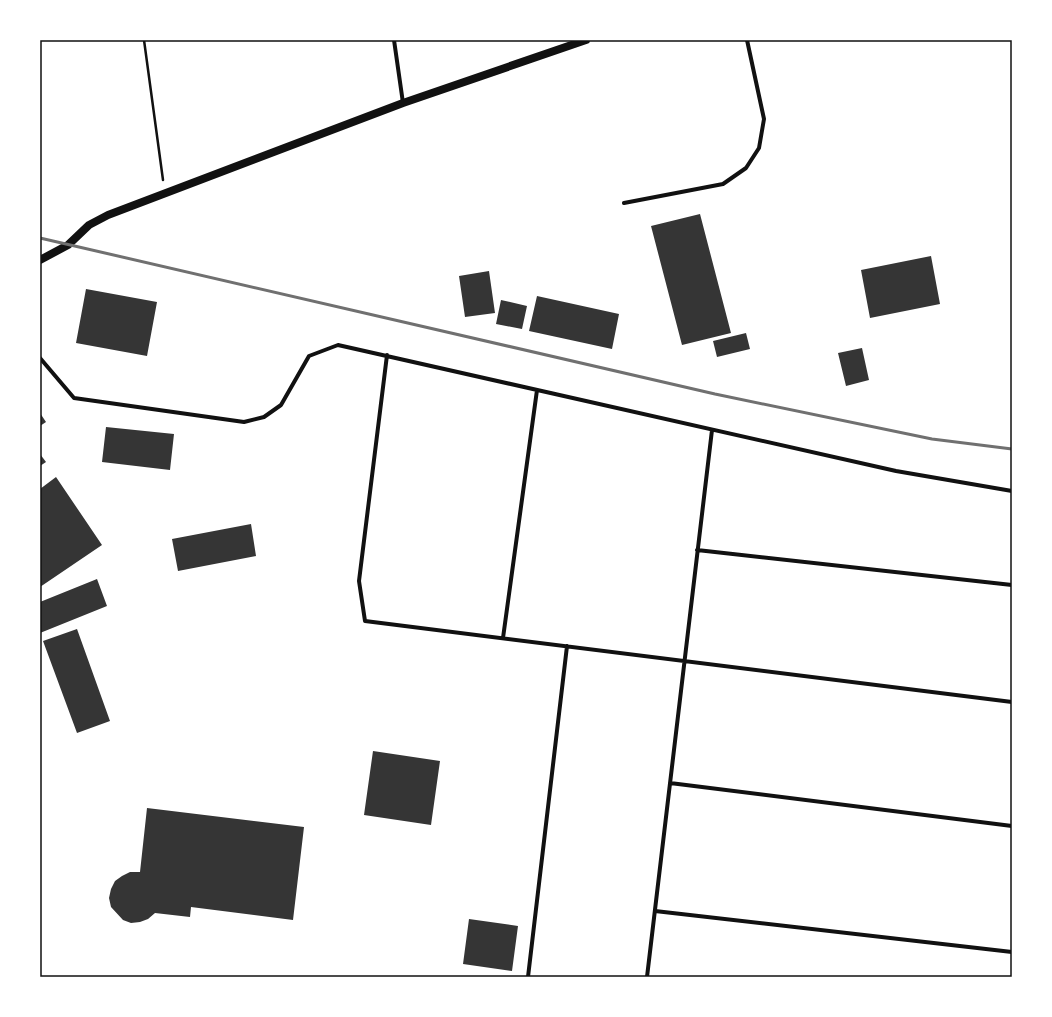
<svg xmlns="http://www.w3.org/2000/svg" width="1052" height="1017" font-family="Commissioner,sans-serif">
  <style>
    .building { fill: #353535 }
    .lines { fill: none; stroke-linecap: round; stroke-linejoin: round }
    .path { stroke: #111; stroke-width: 2.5 }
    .minor { stroke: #111; stroke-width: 4 }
    .secondary { stroke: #111; stroke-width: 8 }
    .rail { stroke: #707070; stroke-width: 3 }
    .neatline { fill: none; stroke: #111; stroke-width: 1.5 }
  </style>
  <rect width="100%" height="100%" fill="#fff"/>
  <path class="building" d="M 700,214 L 731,333 L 682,345 L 651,226 Z
    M 931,256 L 940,304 L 870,318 L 861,270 Z
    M 489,271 L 495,313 L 465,317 L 459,276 Z
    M 86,289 L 157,302 L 147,356 L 76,343 Z
    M 537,296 L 619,314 L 612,349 L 529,331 Z
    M 501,300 L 527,306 L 522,329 L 496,324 Z
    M 746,333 L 750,349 L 717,357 L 713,341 Z
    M 862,348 L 869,380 L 846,386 L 838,353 Z
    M 40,413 L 46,422 L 40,426 Z
    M 106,427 L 174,434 L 170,470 L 102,462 Z
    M 40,454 L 46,462 L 40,466 Z
    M 56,477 L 102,545 L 40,587 L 40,489 Z
    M 251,524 L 256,556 L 178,571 L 172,539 Z
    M 97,579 L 107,606 L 40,633 L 40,602 Z
    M 77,629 L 110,721 L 77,733 L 43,641 Z
    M 373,751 L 440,761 L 431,825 L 364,815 Z
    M 147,808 L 304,827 L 293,920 L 191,907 L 190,917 L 155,913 L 148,919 L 140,922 L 131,923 L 123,920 L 111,907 L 109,898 L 111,889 L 115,881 L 122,876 L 130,872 L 140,872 Z
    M 469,919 L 518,926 L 512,971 L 463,964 Z"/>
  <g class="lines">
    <path class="path" d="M 144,40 L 163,180"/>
    <path class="minor" d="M 394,40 L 403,103
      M 624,203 L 723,184 L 746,168 L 759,148 L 764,119 L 747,40
      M 387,355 L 359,581 L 365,621 L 1012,702
      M 40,358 L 74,398 L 244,422 L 264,417 L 281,405 L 309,356 L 338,345 L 896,471 L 1012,491
      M 697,550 L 1012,585
      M 503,638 L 537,390
      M 670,783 L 1012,826
      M 655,911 L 1012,952
      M 528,977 L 567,646
      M 647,977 L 712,430"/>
    <path class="secondary" d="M 40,260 L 68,245 L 89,225 L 108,215 L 403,103 L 586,40"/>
    <path class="rail" d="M 40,238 L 715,394 L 932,439 L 1012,449"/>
  </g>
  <rect width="1052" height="1017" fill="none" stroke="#ffffff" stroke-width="82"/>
  <rect x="41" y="41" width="970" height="935" class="neatline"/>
</svg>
